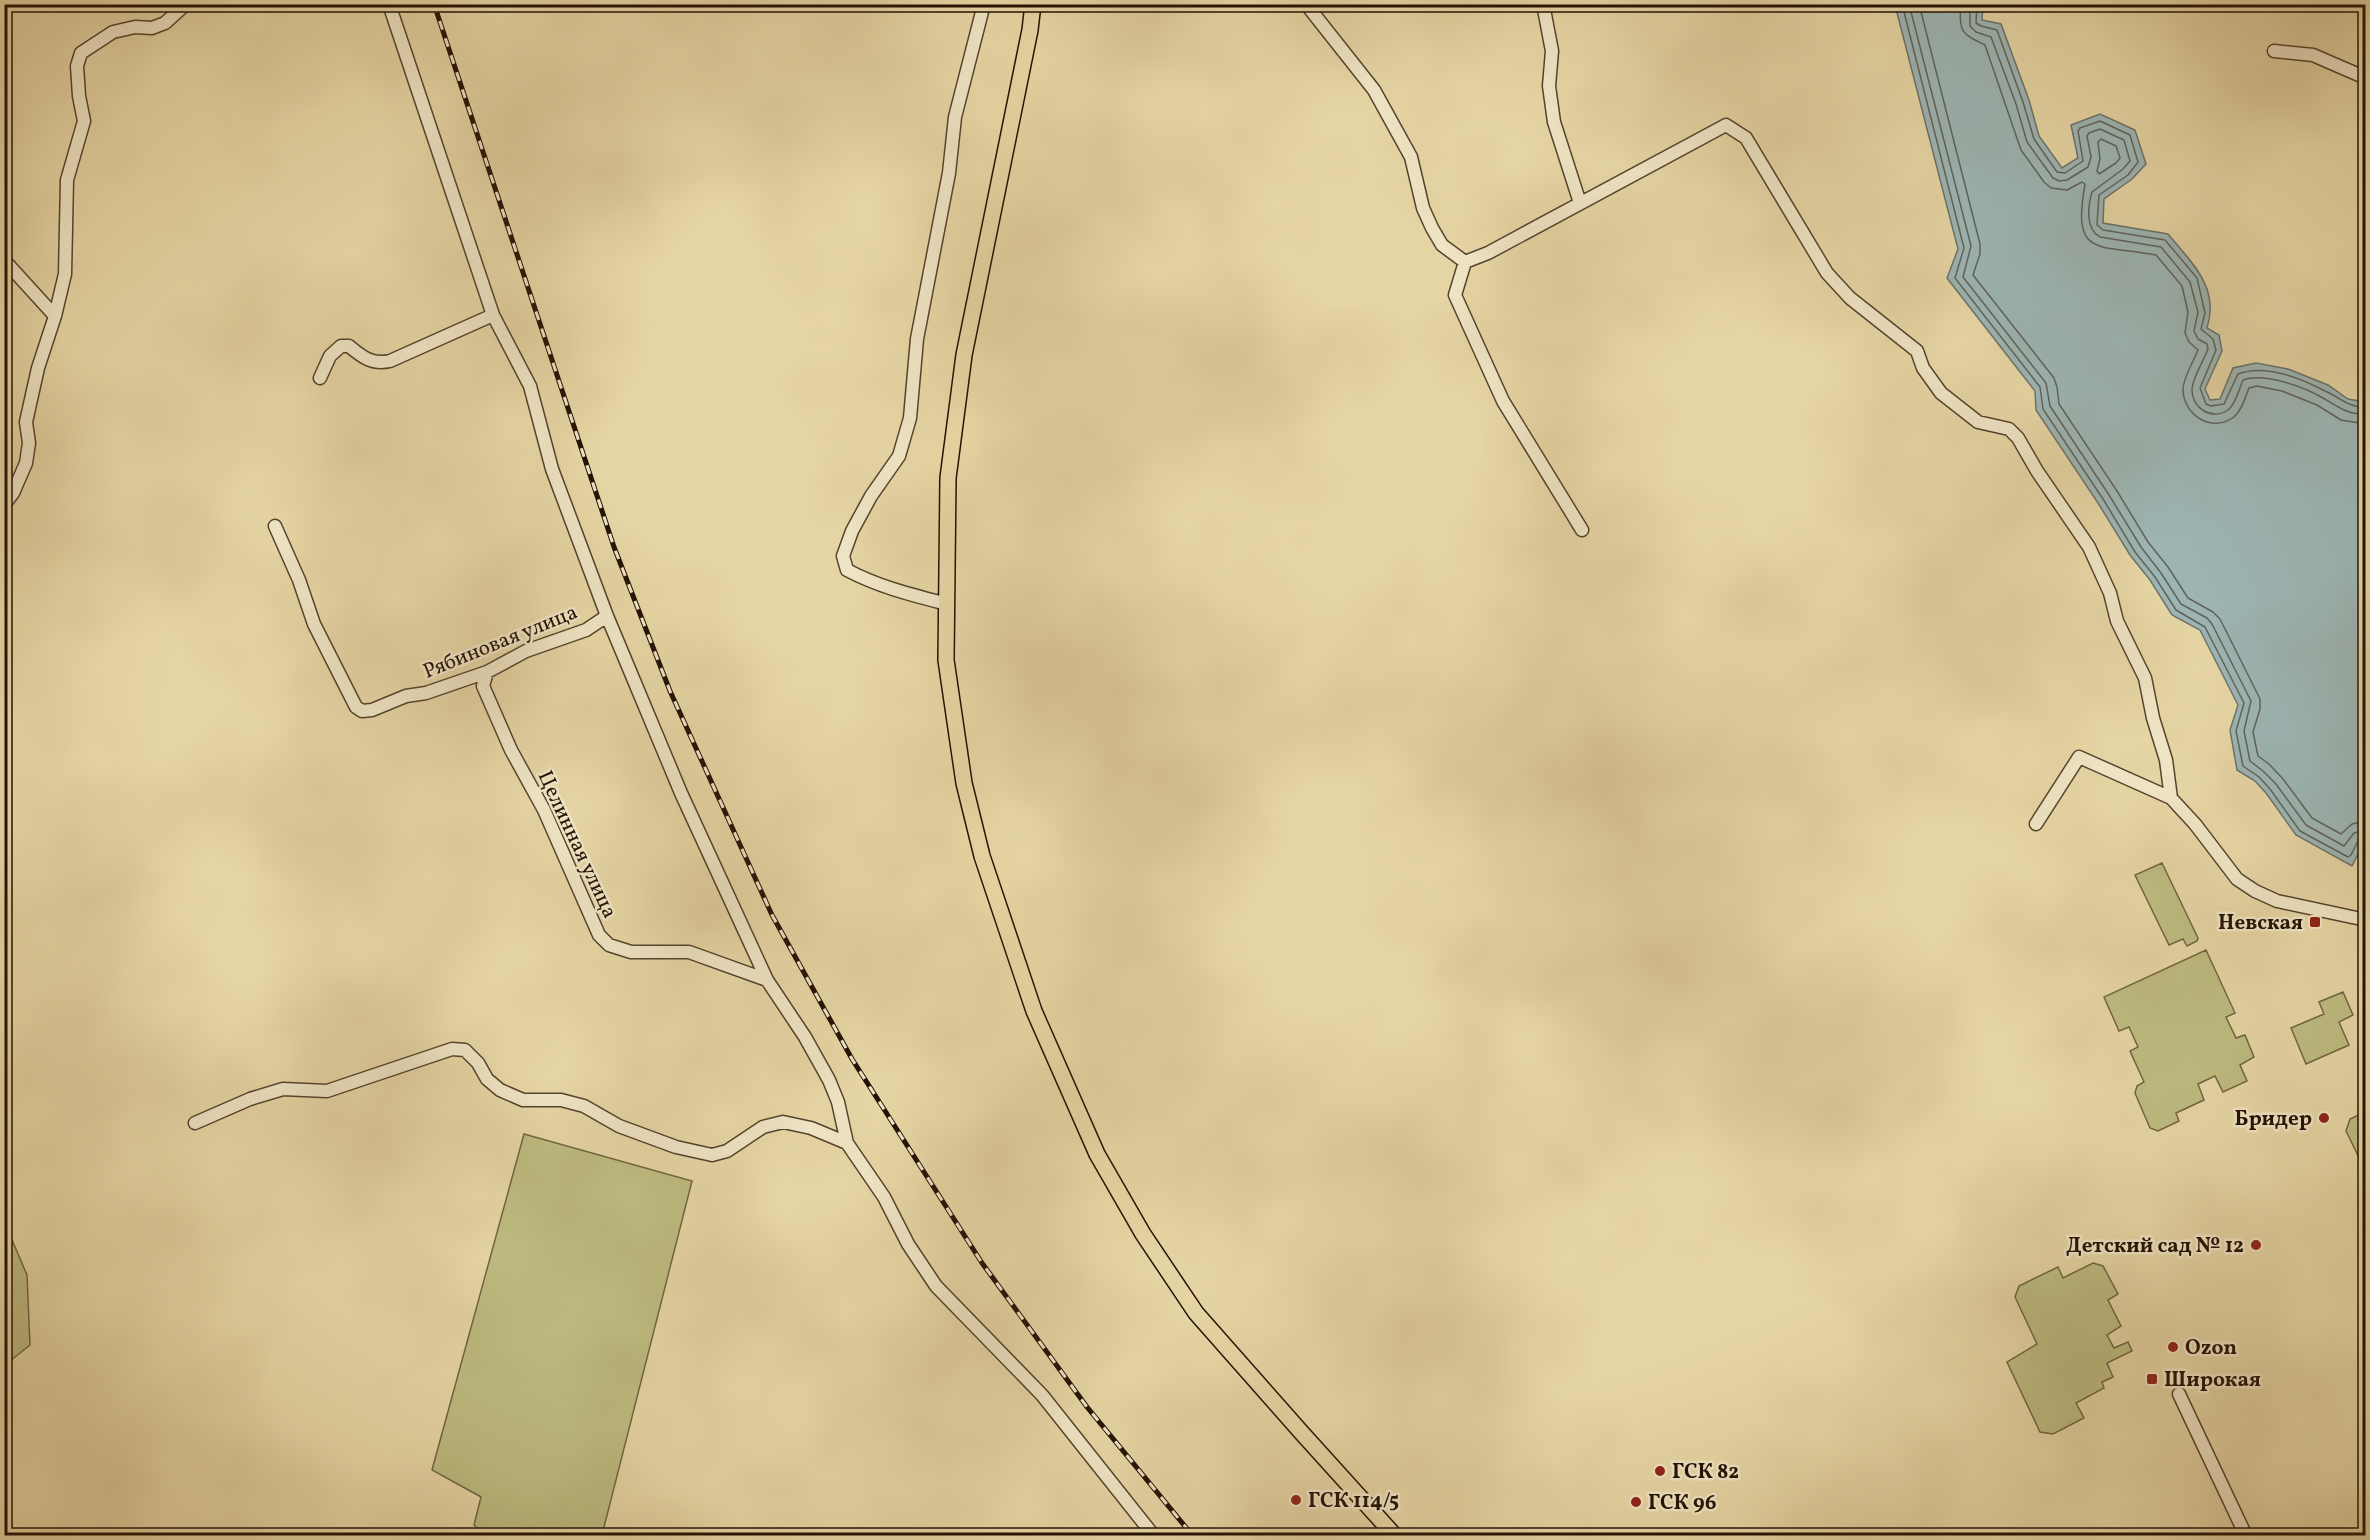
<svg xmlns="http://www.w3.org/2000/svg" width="2370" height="1540" font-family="Vollkorn,serif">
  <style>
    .green { fill: #bdbb80; stroke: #706642; stroke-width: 1.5 }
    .water { fill: #9db5b3; stroke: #6c746d; stroke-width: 1.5 }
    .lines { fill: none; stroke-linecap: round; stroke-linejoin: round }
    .shore { stroke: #60645c; stroke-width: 1.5 }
    .minor-casing { stroke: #54432d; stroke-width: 15 }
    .major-casing { stroke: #231205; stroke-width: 18 }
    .minor { stroke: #efe4c4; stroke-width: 12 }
    .major { stroke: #e6d5a4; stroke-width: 15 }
    .rail-casing { stroke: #231205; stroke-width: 5 }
    .rail { stroke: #efe4c4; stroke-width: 3; stroke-dasharray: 9; stroke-linecap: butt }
    .poi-dot { fill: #8f2418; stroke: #efe4c4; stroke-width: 2 }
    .labels { text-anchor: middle; stroke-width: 5; stroke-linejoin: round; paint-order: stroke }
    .street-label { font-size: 21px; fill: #231205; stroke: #efe4c4 }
    .poi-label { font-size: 21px; font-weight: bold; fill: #231205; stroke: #efe4c4; text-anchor: start }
  </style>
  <rect width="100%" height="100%" fill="#e6d5a4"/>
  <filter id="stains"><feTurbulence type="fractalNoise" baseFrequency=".00333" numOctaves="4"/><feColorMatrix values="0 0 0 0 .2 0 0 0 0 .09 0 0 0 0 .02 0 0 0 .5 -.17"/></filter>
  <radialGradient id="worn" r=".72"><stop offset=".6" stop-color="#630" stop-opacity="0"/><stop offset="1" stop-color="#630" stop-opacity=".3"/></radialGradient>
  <path class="green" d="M 2162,863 L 2198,938 L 2197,941 L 2187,946 L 2183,939 L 2169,945 L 2135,875 Z
    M 2206,950 L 2235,1013 L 2226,1017 L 2236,1038 L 2245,1035 L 2254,1057 L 2240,1065 L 2247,1081 L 2223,1092 L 2215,1076 L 2198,1084 L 2204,1100 L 2176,1113 L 2179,1121 L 2158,1131 L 2150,1128 L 2135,1093 L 2137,1086 L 2144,1082 L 2130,1051 L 2138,1047 L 2129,1027 L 2119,1031 L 2104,997 Z
    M 2343,992 L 2353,1015 L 2339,1022 L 2349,1045 L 2306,1064 L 2291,1028 L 2324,1014 L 2319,1002 Z
    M 2365,1112 L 2365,1170 L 2346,1131 L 2350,1119 Z
    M 524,1134 L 692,1181 L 602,1535 L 485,1535 L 474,1525 L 481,1497 L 432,1470 Z
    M 4,1221 L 27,1275 L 30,1345 L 5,1365 Z
    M 2093,1263 L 2103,1266 L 2118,1294 L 2108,1300 L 2121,1326 L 2107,1335 L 2114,1348 L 2128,1342 L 2132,1351 L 2107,1363 L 2113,1377 L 2102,1382 L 2104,1388 L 2076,1403 L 2084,1418 L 2053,1434 L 2040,1432 L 2007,1362 L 2037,1344 L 2015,1297 L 2019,1286 L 2058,1267 L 2063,1278 Z"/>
  <path class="water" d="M 1895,5 L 1983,5 L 1982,20 L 2001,24 L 2029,100 L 2039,136 L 2062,168 L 2078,158 L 2071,125 L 2100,114 L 2135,130 L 2146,164 L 2132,179 L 2104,199 L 2103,223 L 2168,234 C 2192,263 2220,288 2207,328 L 2219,335 L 2222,351 L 2205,389 L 2210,400 L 2220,399 L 2233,368 L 2256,363 L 2288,369 L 2328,385 L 2348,399 L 2365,402 L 2366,838 L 2352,866 L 2296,835 L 2266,793 L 2255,781 L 2237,770 L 2230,730 L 2238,705 L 2200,630 L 2172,615 L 2150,580 L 2130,555 L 2098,503 L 2036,410 L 2035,391 L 1947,278 L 1958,249 Z"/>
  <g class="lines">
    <path class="shore" d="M 1902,4 L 1964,248 L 1955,278 L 2040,387 L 2043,409 L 2103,499 L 2135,552 L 2155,577 L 2176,610 L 2205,627 L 2244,703 L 2236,731 L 2243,766 L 2259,777 L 2270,789 L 2300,831 L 2348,857 L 2351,855 L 2359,839 L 2366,837
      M 1909,4 L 1971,246 L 1963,277 L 2046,383 L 2050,406 L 2109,495 L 2141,547 L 2161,573 L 2181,604 L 2207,618 L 2212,624 L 2251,701 L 2244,731 L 2250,761 L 2263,771 L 2276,784 L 2306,825 L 2344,846 L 2354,833 L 2366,830
      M 1919,4 L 1980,244 L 1980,254 L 1973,275 L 2054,378 L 2057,387 L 2059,404 L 2117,491 L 2148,542 L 2168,567 L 2188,598 L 2213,612 L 2220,619 L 2260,699 L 2260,709 L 2253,732 L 2258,756 L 2269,764 L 2283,779 L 2312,818 L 2341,834 L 2352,824 L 2366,821
      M 1961,4 C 1958,32 1962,34 1985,45 L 2021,150 L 2044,182 L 2051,188 L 2067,190 L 2082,182 L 2085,184 C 2072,258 2096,244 2156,255 L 2182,286 L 2188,312 L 2185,333 L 2189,342 L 2198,350 C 2193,363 2183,377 2183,390 C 2184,416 2212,433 2234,417 C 2242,410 2245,398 2249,388 L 2257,386 L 2282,391 L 2317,405 L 2341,420 L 2366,424
      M 1970,4 L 1970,26 L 1976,32 L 1991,37 L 2016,104 L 2027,142 L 2053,178 L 2059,181 L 2067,180 L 2088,167 L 2091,157 L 2087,136 L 2089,133 L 2100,129 L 2124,140 L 2130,161 L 2123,169 L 2092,192 C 2088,206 2085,229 2100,237 L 2161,247 L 2190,282 L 2198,312 L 2194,331 L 2198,339 L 2207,344 L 2208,349 C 2204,361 2193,376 2192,389 C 2191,408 2212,421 2228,410 C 2236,404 2239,389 2243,380 C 2264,372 2304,387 2323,398 C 2338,407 2347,414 2366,415
      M 1977,4 L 1976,23 L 1981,26 L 1997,30 L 2023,102 L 2034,139 L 2057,172 L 2065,173 L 2083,161 L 2078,131 L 2080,128 L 2100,121 L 2130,135 L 2138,162 L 2128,175 L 2099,195 L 2097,225 L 2103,230 L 2165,240 L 2197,278 L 2205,313 L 2201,329 L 2213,339 L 2216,350 L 2200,388 L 2206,404 L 2211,406 L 2224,404 L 2238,374 C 2265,364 2298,377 2323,390 C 2340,397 2345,406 2366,408
      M 2101,139 L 2116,146 L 2120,158 L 2116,163 L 2099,174 L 2097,171 L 2100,159 L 2098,142 Z"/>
    <defs>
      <path id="minor" d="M 389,4 L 493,315 L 530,386 L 552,469 L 607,616 L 681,793 L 767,980 L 805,1037 L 829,1080 L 838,1102 L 847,1143
        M 1306,4 L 1374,90 L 1411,157 L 1423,208 L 1432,228 L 1442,245 L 1465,262 L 1488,253 L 1726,125 L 1746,138 L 1827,273 L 1850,298 L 1917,351 L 1923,368 L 1941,393 L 1978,422 L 2009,429 L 2018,438 L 2037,471 L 2089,547 L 2110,593 L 2117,621 L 2145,678 L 2153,718 L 2166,760 L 2171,798
        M 1543,4 L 1552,51 L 1549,86 L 1554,122 L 1580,203
        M 2274,51 L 2313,55 L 2366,78
        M 4,260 L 55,316
        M 1465,262 L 1455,295 L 1503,401 L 1582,530
        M 320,378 L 330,356 L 341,346 L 349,346 C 362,357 372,365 390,361 L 493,315
        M 4,505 L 13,493 L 26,463 L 29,443 L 26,422 L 38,368 L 55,316 L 65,274 L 67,180 L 84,121 L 79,96 L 77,66 L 81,53 L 113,32 L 135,27 L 152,28 L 165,23 L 186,4
        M 275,526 L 299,580 L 314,624 L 356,707 L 362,711 L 372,710 L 406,696 L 426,693 L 487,672 L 526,651 L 586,630 L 607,616
        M 947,604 C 912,595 879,587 847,570 L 843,556 L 852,531 L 871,496 L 899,456 L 910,418 L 917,339 L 949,173 L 955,117 L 984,4
        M 487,672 L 483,686 L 511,750 L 544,810 L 599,935 L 609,945 L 631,952 L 689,952 L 767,980
        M 2036,824 L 2079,757 L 2171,798 L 2195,824 L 2237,879 L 2255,891 L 2277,901 L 2366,920
        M 195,1123 L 250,1099 L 283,1089 L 327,1091 L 452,1049 L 465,1050 L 478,1063 L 487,1079 L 500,1090 L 523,1100 L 561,1100 L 584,1106 L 619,1126 L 676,1147 L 712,1155 L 727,1151 L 763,1127 L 783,1122 L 811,1128 L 847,1143 L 884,1197 L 908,1244 L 936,1286 L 1042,1395 L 1154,1536
        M 2179,1394 L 2246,1536"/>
      <path id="major" d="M 1033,4 L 1030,30 L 964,355 L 948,478 L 946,660 L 964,783 L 982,856 L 1034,1011 L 1097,1154 L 1143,1234 L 1196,1313 L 1301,1432 L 1395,1536"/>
    </defs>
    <use href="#minor" class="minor-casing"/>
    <use href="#major" class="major-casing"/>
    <use href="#minor" class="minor"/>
    <use href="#major" class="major"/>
    <defs>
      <path id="rail" d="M 434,4 L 614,547 L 670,691 L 772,915 L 852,1059 L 982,1263 L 1087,1407 L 1193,1536"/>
    </defs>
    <use href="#rail" class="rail-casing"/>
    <use href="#rail" class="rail"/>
  </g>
  <g class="poi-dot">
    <rect x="2309" y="916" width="12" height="12" rx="3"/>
    <circle cx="2324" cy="1118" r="6"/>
    <circle cx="2256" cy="1245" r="6"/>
    <circle cx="2173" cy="1347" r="6"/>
    <rect x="2146" y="1373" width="12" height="12" rx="3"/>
    <circle cx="1660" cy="1471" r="6"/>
    <circle cx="1296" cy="1500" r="6"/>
    <circle cx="1636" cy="1502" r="6"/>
  </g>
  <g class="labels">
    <g class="street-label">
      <text transform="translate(500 641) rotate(-22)" y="7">Рябиновая улица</text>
      <text transform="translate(578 844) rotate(65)" y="7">Целинная улица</text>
    </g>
    <g class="poi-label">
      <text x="2303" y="929" text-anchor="end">Невская</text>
      <text x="2312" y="1125" text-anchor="end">Бридер</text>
      <text x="2244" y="1252" text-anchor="end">Детский сад № 12</text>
      <text x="2185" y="1354">Ozon</text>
      <text x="2164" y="1386">Широкая</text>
      <text x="1672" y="1478">ГСК 82</text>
      <text x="1308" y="1507">ГСК 114/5</text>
      <text x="1648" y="1509">ГСК 96</text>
    </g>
  </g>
  <rect width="2370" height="1540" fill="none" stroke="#e6d5a4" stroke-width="24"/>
  <rect x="6" y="6" width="2358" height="1528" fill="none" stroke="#231205" stroke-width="3"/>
  <rect x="12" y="12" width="2346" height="1516" fill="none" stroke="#231205" stroke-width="1.5"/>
  <rect width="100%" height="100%" filter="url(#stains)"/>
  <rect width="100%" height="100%" fill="url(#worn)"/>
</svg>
